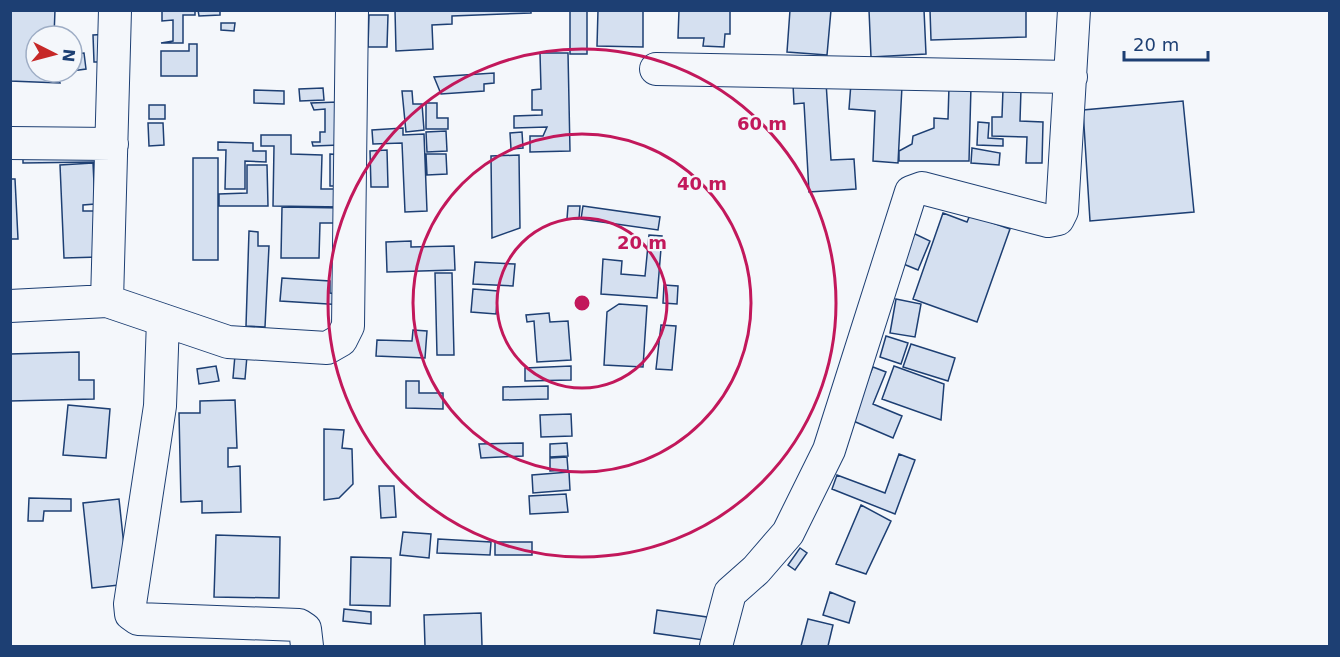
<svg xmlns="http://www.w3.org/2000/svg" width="1340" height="657" font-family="'DejaVu Sans',sans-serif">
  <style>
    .building { fill: #d5e0f0; stroke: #1d3f73; stroke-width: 1.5 }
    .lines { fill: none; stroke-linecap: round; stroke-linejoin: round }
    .minor-casing { stroke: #1d3f73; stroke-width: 34 }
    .minor { stroke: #f4f7fb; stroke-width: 32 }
    .ring { fill: none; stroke: #c2185b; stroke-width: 3 }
    .centre { fill: #c2185b; stroke: #f4f7fb; stroke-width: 3 }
    .ring-label { font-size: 18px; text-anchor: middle; font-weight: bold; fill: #c2185b; stroke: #f4f7fb; stroke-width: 4.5; stroke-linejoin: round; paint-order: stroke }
  </style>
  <rect width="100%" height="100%" fill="#f4f7fb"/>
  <path class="building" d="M 11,10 L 55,10 L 54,36 L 36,36 L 36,72 L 57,72 L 60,83 L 10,81 Z
    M 162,10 L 195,10 L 195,15 L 183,15 L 183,43 L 161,43 L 173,41 L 173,20 L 162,21 Z
    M 198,10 L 220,10 L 220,15 L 199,16 Z
    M 395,10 L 531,10 L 531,13 L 452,16 L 452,24 L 432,25 L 433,49 L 396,51 Z
    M 570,10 L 587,10 L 587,54 L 570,54 Z
    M 598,10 L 643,10 L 643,47 L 597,46 Z
    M 679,10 L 730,10 L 730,34 L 725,34 L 724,47 L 703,46 L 704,38 L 678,38 Z
    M 790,10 L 831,10 L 827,55 L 787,52 Z
    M 869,10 L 924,10 L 926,54 L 871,57 Z
    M 930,10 L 1026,10 L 1026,37 L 931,40 Z
    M 369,15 L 388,15 L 387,47 L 368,47 Z
    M 221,23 L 235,23 L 234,31 L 221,30 Z
    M 111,34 L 112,62 L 94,62 L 93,35 Z
    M 189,44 L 197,44 L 197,76 L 161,76 L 161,51 L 189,51 Z
    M 84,53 L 86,69 L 72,71 L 72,54 Z
    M 540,53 L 568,53 L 570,151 L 530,152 L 530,136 L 543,136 L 547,127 L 514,128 L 514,116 L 542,115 L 542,110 L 532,110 L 532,90 L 541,89 Z
    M 494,73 L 494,83 L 484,84 L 484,91 L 441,94 L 434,77 Z
    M 826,82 L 831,160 L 854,159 L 856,189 L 809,192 L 804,103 L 794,104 L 793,84 Z
    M 851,83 L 902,86 L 898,163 L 873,161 L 875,111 L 849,109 Z
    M 949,86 L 971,86 L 969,161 L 899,161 L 899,151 L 912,144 L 913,136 L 934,128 L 934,118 L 948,119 Z
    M 323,88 L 324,100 L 300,101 L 299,89 Z
    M 1003,89 L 1021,89 L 1020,121 L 1043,122 L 1042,163 L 1026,163 L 1027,137 L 992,136 L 992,117 L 1002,117 Z
    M 254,90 L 284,91 L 284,104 L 254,103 Z
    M 402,91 L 412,91 L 413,104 L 422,104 L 424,130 L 406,132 Z
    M 1183,101 L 1194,212 L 1090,221 L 1083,110 Z
    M 338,102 L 340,145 L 313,146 L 312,142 L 320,142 L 320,132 L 325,132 L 325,109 L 314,110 L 311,103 Z
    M 426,103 L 437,103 L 437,118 L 448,118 L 448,129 L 426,129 Z
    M 149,105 L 165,105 L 165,119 L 149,119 Z
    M 978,122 L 989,123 L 988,138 L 1003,139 L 1003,146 L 977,145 Z
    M 148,123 L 163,123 L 164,145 L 149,146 Z
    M 403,128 L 403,135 L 424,134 L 427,211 L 405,212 L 402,143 L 373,144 L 372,130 Z
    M 446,131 L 447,151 L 427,152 L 426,132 Z
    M 522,132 L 523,148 L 511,149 L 510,133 Z
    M 261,135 L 291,135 L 291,154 L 322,155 L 321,189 L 344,189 L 344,207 L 273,206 L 274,146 L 261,146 Z
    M 218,142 L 253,143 L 253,151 L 266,151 L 266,162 L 245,161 L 245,189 L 225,189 L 226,150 L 218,150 Z
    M 972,148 L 1000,153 L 999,165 L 971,163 Z
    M 387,150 L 388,187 L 371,187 L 370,151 Z
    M 106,152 L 106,171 L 94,172 L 94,162 L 23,163 L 23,154 Z
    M 330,154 L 344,155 L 344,186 L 330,186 Z
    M 426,154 L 446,154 L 447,174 L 427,175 Z
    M 519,155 L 520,228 L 492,238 L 491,156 Z
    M 193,158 L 218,158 L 218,260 L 193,260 Z
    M 93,163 L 95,204 L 83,205 L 83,211 L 97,211 L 99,257 L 64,258 L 60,165 Z
    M 247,165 L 267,165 L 268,206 L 219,206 L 219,194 L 247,193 Z
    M 10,179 L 15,179 L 18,239 L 10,239 Z
    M 568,206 L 580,206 L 579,219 L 567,219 Z
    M 583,206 L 660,217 L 658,230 L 581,219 Z
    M 282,207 L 343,208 L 343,223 L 320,223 L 319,258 L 281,258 Z
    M 943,213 L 967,222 L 970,215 L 1010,229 L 977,322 L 913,299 Z
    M 249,231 L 258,232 L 258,246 L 269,246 L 265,327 L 246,326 Z
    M 913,233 L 930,241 L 918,270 L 901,263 Z
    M 649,235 L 662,236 L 657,298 L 601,294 L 603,259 L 622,261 L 621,274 L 645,276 Z
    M 411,241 L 411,247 L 454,246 L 455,270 L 387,272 L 386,242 Z
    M 475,262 L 515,264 L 513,286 L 473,284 Z
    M 435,273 L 452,273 L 454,355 L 437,355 Z
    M 282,278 L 330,281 L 330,293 L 345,295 L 344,305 L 280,301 Z
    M 664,285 L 678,286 L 677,304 L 663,303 Z
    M 473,289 L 498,291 L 496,314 L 471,312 Z
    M 896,299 L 921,304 L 915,337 L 890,333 Z
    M 619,304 L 647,306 L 643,367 L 604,365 L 607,312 Z
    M 549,313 L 550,322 L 568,321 L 571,360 L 537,362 L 534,321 L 527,322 L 526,315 Z
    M 661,325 L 676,326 L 672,370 L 656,369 Z
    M 413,330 L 427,331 L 425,358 L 376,356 L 377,340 L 412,341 Z
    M 886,336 L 908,343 L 901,364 L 880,357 Z
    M 911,344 L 955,358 L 948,381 L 903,367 Z
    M 79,352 L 79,380 L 94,380 L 94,399 L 10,401 L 10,354 Z
    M 235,355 L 247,356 L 245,379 L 233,378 Z
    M 216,366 L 219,381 L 199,384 L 197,369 Z
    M 571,366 L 571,380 L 525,381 L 525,368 Z
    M 894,366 L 944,384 L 941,420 L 882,399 Z
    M 873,367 L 886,372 L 873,404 L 902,416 L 893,438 L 851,420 Z
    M 406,381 L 419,381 L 419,393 L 443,393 L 443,409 L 406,408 Z
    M 548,386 L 548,399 L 503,400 L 503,387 Z
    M 235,400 L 237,448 L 228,448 L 228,467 L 240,466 L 241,512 L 202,513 L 202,501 L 181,502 L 179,413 L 200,413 L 200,401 Z
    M 68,405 L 110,409 L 106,458 L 63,455 Z
    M 571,414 L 572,436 L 541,437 L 540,415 Z
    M 324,429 L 344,430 L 342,448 L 352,449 L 353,484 L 339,498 L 324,500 Z
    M 523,443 L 523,456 L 481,458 L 479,444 Z
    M 567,443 L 568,456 L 550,457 L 550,444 Z
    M 899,454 L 915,460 L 895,514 L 832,489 L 837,475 L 885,493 Z
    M 567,457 L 568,470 L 550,471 L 550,458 Z
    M 569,472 L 570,490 L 533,493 L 532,475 Z
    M 379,486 L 394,486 L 396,517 L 381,518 Z
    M 566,494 L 568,512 L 530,514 L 529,496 Z
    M 29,498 L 71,499 L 71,511 L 44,511 L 43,521 L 28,521 Z
    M 119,499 L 128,584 L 92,588 L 83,503 Z
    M 861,505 L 891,521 L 866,574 L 836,564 Z
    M 403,532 L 431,534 L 429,558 L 400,555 Z
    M 216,535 L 280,537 L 279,598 L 214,597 Z
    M 438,539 L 491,542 L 490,555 L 437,553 Z
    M 495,542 L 532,542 L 532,555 L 495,555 Z
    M 800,548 L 807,553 L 795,570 L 788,565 Z
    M 351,557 L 391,558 L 390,606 L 350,605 Z
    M 830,592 L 855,602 L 849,623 L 823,615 Z
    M 344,609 L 371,612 L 371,624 L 343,621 Z
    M 657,610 L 714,618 L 711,641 L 654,633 Z
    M 481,613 L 482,646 L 425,646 L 424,615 Z
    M 808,619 L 833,625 L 828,646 L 801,646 Z"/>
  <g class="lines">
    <defs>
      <path id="minor" d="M 656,69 L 1071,77
        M 10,143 L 112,144
        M 107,301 L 115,10
        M 10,306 L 107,301 L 228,342 L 327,348 L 341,340 L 348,326 L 352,10
        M 163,320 L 160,406 L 130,604 L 131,614 L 138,619 L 299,625 L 305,629 L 307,646
        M 716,646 L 730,593 L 756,570 L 788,533 L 829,450 L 911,192 L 922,188 L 1048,221 L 1058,219 L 1062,211 L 1074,10"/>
    </defs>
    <use href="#minor" class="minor-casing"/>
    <use href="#minor" class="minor"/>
  </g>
  <g class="ring">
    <circle cx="582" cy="303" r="85"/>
    <circle cx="582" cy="303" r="169"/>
    <circle cx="582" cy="303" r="254"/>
  </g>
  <circle cx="582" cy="303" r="9" class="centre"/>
  <g class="ring-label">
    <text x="762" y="130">60 m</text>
    <text x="702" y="190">40 m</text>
    <text x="642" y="249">20 m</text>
  </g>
  <rect width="1340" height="657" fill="none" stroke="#1d3f73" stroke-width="24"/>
  <g transform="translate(54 54) rotate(96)"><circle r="28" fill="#f4f7fb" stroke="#9eadc5" stroke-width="1.5"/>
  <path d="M0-4.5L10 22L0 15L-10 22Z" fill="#c62828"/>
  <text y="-9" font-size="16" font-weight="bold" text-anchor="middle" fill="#1d3f73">N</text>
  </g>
  <path d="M1124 51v9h84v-9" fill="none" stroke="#1d3f73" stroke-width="3"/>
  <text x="1133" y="51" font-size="18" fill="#1d3f73" stroke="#f4f7fb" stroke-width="4.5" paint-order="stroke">20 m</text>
</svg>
